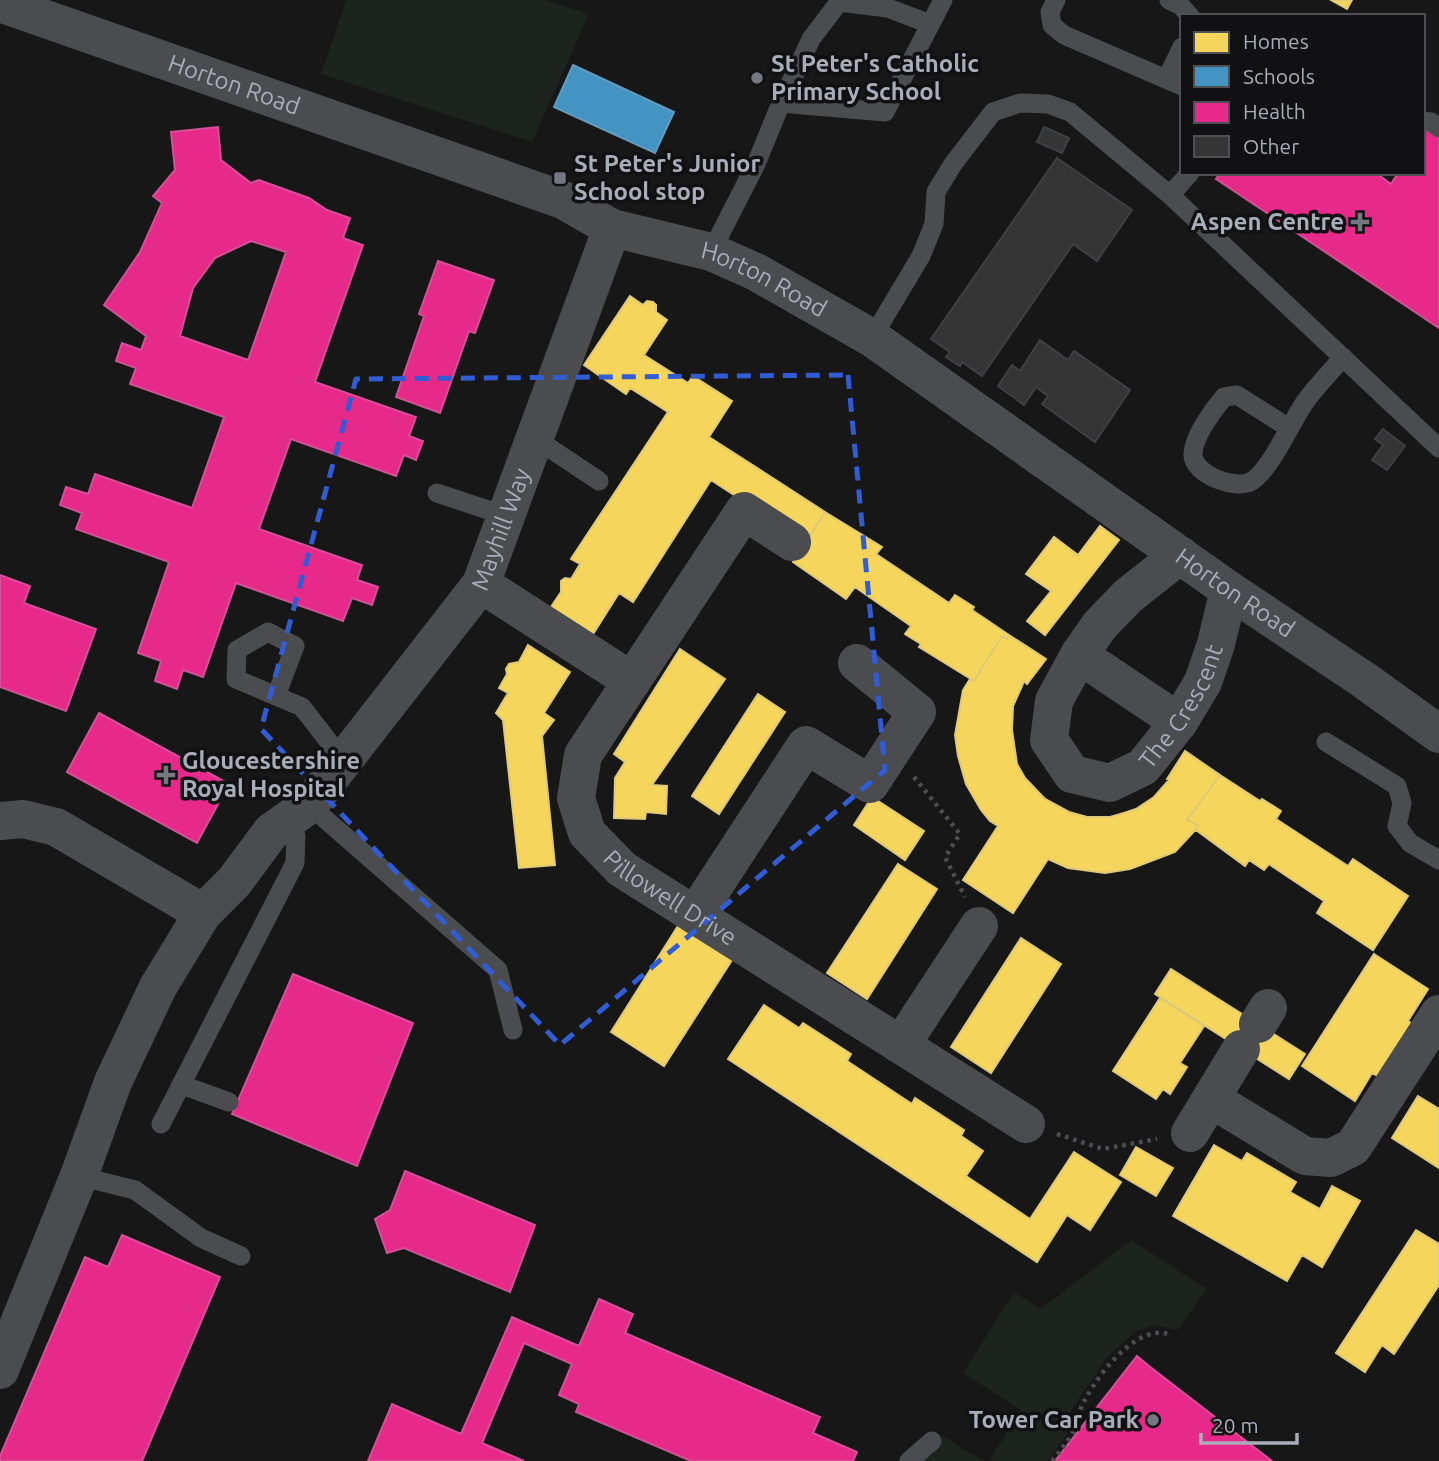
<svg xmlns="http://www.w3.org/2000/svg" width="1439" height="1461" font-family="Ubuntu,sans-serif">
  <style>
    .green { fill: #1d241e }
    .homes { fill: #f6d55c; stroke: #dfc978; stroke-width: 2 }
    .schools { fill: #4393c3; stroke: #619bc0; stroke-width: 2 }
    .health { fill: #e7298a; stroke: #d45198; stroke-width: 2; fill-rule: evenodd }
    .building { fill: #353536; stroke: #3f4043; stroke-width: 2 }
    .lines { fill: none; stroke-linecap: round; stroke-linejoin: round }
    .path { stroke: #4d4e52; stroke-width: 4.5; stroke-dasharray: 3.5 5; stroke-linecap: butt }
    .service { stroke: #4b4c50; stroke-width: 19 }
    .minor { stroke: #4b4c50; stroke-width: 38 }
    .marked { fill: none; stroke: #325cd3; stroke-width: 5; stroke-dasharray: 14 9; stroke-linejoin: round }
    .poi-dot { fill: #757880; stroke: #111113; stroke-width: 2.5 }
    .labels { text-anchor: middle; stroke-width: 7; stroke-linejoin: round; paint-order: stroke }
    .poi-label { font-size: 24px; font-weight: bold; fill: #a8adb8; stroke: #111113; text-anchor: start }
    .street-label { font-size: 24px; fill: #a8adb8; stroke: #111113 }
  </style>
  <rect width="100%" height="100%" fill="#171717"/>
  <path class="green" d="M 346,0 L 545,0 L 589,14 L 532,142 L 321,74 Z
    M 1131,1240 L 1207,1289 L 1177,1330 L 1154,1325 L 1135,1332 L 1108,1356 L 1071,1410 L 1067,1435 L 1047,1461 L 989,1461 L 1021,1410 L 963,1373 L 1014,1292 L 1041,1309 Z
    M 943,1436 L 983,1461 L 917,1461 Z"/>
  <path class="homes" d="M 1331,0 L 1352,0 L 1347,9 Z
    M 630,296 L 643,305 L 647,301 L 653,302 L 656,305 L 656,312 L 667,320 L 644,355 L 688,383 L 693,376 L 732,401 L 709,437 L 825,512 L 806,542 L 711,480 L 633,602 L 619,593 L 593,634 L 551,607 L 561,592 L 561,581 L 565,578 L 571,579 L 580,564 L 571,559 L 668,412 L 630,388 L 626,394 L 584,365 Z
    M 825,512 L 882,547 L 876,554 L 949,603 L 955,595 L 974,607 L 972,610 L 1009,635 L 1007,639 L 1002,636 L 974,681 L 919,647 L 921,644 L 905,634 L 911,626 L 855,587 L 846,599 L 793,562 Z
    M 1100,526 L 1119,540 L 1045,635 L 1027,621 L 1051,591 L 1026,574 L 1054,537 L 1078,555 Z
    M 1009,635 L 1046,659 L 1027,684 L 1024,681 L 1022,686 L 1013,706 L 1012,730 L 1017,764 L 1025,778 L 1045,799 L 1069,812 L 1087,817 L 1110,817 L 1124,813 L 1136,809 L 1154,797 L 1169,780 L 1167,779 L 1185,751 L 1220,775 L 1187,820 L 1199,826 L 1175,852 L 1130,869 L 1105,873 L 1068,868 L 1048,859 L 1013,913 L 963,880 L 998,826 L 990,821 L 981,810 L 966,784 L 958,756 L 955,735 L 963,690 L 970,679 L 974,681 L 1002,636 L 1007,639 Z
    M 528,645 L 570,672 L 544,713 L 554,720 L 542,736 L 555,865 L 519,868 L 503,720 L 496,713 L 508,693 L 499,688 L 507,674 L 506,669 L 509,664 L 519,662 Z
    M 680,649 L 725,679 L 652,785 L 667,786 L 666,814 L 646,812 L 645,819 L 614,818 L 615,778 L 625,762 L 614,754 Z
    M 758,694 L 785,712 L 719,814 L 692,796 Z
    M 1220,775 L 1260,801 L 1262,799 L 1281,811 L 1276,819 L 1348,866 L 1353,859 L 1408,896 L 1373,950 L 1317,913 L 1324,901 L 1269,864 L 1264,870 L 1249,860 L 1245,866 L 1196,830 L 1199,826 L 1187,820 Z
    M 872,797 L 924,831 L 905,860 L 854,825 Z
    M 898,864 L 937,889 L 867,999 L 827,973 Z
    M 678,926 L 732,960 L 664,1066 L 611,1032 Z
    M 1021,938 L 1061,964 L 991,1073 L 951,1047 Z
    M 1374,954 L 1428,989 L 1408,1021 L 1415,1026 L 1381,1078 L 1372,1073 L 1355,1101 L 1302,1066 Z
    M 1171,969 L 1305,1054 L 1289,1079 L 1155,994 Z
    M 1160,998 L 1204,1026 L 1180,1063 L 1187,1067 L 1170,1094 L 1163,1089 L 1156,1099 L 1113,1071 Z
    M 764,1005 L 799,1028 L 803,1023 L 851,1054 L 847,1061 L 912,1104 L 915,1098 L 964,1130 L 961,1136 L 983,1151 L 966,1176 L 1030,1219 L 1074,1152 L 1121,1182 L 1090,1230 L 1067,1215 L 1037,1262 L 728,1059 Z
    M 1418,1096 L 1439,1109 L 1439,1168 L 1392,1138 Z
    M 1214,1145 L 1242,1161 L 1247,1153 L 1296,1182 L 1290,1192 L 1320,1209 L 1332,1186 L 1360,1201 L 1322,1267 L 1302,1255 L 1287,1281 L 1173,1216 Z
    M 1136,1147 L 1173,1168 L 1156,1196 L 1120,1175 Z
    M 1416,1230 L 1439,1244 L 1439,1285 L 1394,1354 L 1382,1345 L 1365,1372 L 1336,1353 Z"/>
  <path class="schools" d="M 573,65 L 674,112 L 655,153 L 554,107 Z"/>
  <path class="health" d="M 218,127 L 221,160 L 251,183 L 259,180 L 309,198 L 327,210 L 350,218 L 343,238 L 363,245 L 315,382 L 416,417 L 409,436 L 423,441 L 416,460 L 404,455 L 396,476 L 291,439 L 259,529 L 362,565 L 357,580 L 378,587 L 372,605 L 352,598 L 343,621 L 236,583 L 203,677 L 183,670 L 177,689 L 155,681 L 161,661 L 138,653 L 169,562 L 76,529 L 82,513 L 60,505 L 66,487 L 88,494 L 95,474 L 192,508 L 224,417 L 130,384 L 136,368 L 116,361 L 122,343 L 141,350 L 146,336 L 104,305 L 140,252 L 162,203 L 153,196 L 175,170 L 171,132 ZM 251,241 L 286,252 L 248,360 L 180,336 L 193,288 L 215,258 Z
    M 1427,130 L 1439,138 L 1439,328 L 1216,179 L 1220,173 L 1376,173 L 1391,184 L 1398,173 L 1423,173 L 1423,135 Z
    M 438,261 L 494,280 L 475,333 L 469,331 L 440,413 L 396,397 L 424,316 L 419,314 Z
    M 0,575 L 30,586 L 24,603 L 96,629 L 66,711 L 0,687 Z
    M 99,713 L 229,784 L 197,843 L 67,772 Z
    M 293,974 L 413,1023 L 357,1166 L 232,1114 Z
    M 405,1171 L 535,1225 L 510,1292 L 404,1248 L 387,1253 L 375,1219 L 390,1210 Z
    M 122,1235 L 220,1277 L 142,1461 L 0,1461 L 0,1456 L 85,1257 L 108,1267 Z
    M 599,1299 L 633,1314 L 625,1333 L 820,1417 L 813,1433 L 857,1452 L 853,1461 L 691,1461 L 576,1412 L 579,1404 L 559,1395 L 572,1364 L 524,1343 L 482,1443 L 524,1461 L 368,1461 L 392,1404 L 461,1434 L 512,1317 L 579,1346 Z
    M 1137,1356 L 1149,1366 L 1272,1461 L 1055,1461 Z"/>
  <path class="building" d="M 1044,127 L 1069,138 L 1062,153 L 1037,142 Z
    M 1057,158 L 1132,210 L 1097,261 L 1073,244 L 982,376 L 962,362 L 960,366 L 946,357 L 950,352 L 931,339 Z
    M 1040,340 L 1068,360 L 1074,351 L 1130,390 L 1095,442 L 1042,404 L 1048,396 L 1036,387 L 1024,405 L 998,386 L 1012,365 L 1020,371 Z
    M 1383,429 L 1405,446 L 1387,470 L 1372,460 L 1383,445 L 1375,439 Z"/>
  <g class="lines">
    <path class="path" d="M 914,777 L 960,834 L 945,857 L 965,897
      M 1057,1134 L 1103,1149 L 1157,1139
      M 1052,1461 C 1059,1452 1066,1444 1072,1434 C 1076,1428 1076,1420 1079,1413 C 1089,1385 1134,1323 1168,1334"/>
    <path class="service" d="M 1056,0 L 1050,12 L 1052,25 L 1064,35 L 1182,86
      M 1169,0 L 1181,6 L 1190,16
      M 1167,78 L 1182,47
      M 781,103 L 811,39 L 839,2 L 888,8 L 930,24
      M 1423,121 L 1431,122 L 1439,128
      M 1170,195 L 1190,173
      M 711,252 L 756,164 L 781,103 L 885,112 L 943,0
      M 872,338 L 921,256 L 934,224 L 936,192 L 953,164 L 993,112 L 1020,103 L 1048,104 L 1070,112 L 1170,195 L 1439,448
      M 1289,428 L 1237,395 L 1224,397 C 1213,410 1194,436 1193,453 C 1191,474 1236,491 1252,481 C 1271,469 1291,422 1305,402 C 1316,386 1331,372 1343,357
      M 536,439 L 599,481
      M 437,493 L 506,516
      M 276,696 L 295,646 L 268,632 L 237,650 L 236,679 L 302,707 L 343,760
      M 1326,742 L 1397,786 L 1402,803 L 1397,826 L 1410,843 L 1439,860
      M 309,805 L 498,970 L 513,1030
      M 182,1085 L 229,1102
      M 161,1124 L 295,863 L 296,836 L 290,818
      M 79,1176 L 135,1190 L 201,1238 L 241,1256
      M 909,1461 L 932,1441"/>
    <g class="minor">
      <path id="s1" d="M 0,3 L 563,200 L 612,228 L 711,252 L 756,272 L 872,338 L 1229,590 L 1364,680 L 1439,734"/>
      <path id="s2" d="M 792,542 L 744,511 L 583,755 L 576,798 L 587,833 L 622,869 L 1026,1124"/>
      <path id="s3" d="M 1180,555 L 1128,596 L 1100,625 L 1079,655 L 1054,701 L 1049,740 L 1072,774 L 1110,783 L 1143,767 L 1179,722 L 1203,682 L 1216,644 L 1229,590"/>
      <path d="M 481,584 L 632,681"/>
      <path d="M 1079,655 L 1179,722"/>
      <path d="M 0,821 L 23,819 L 56,827 L 203,913"/>
      <path d="M 695,915 L 806,745 L 870,784 L 917,712 L 857,663"/>
      <path d="M 1258,1024 L 1268,1008"/>
      <path d="M 901,1045 L 979,926"/>
      <path d="M 1211,1099 L 1305,1156 L 1331,1158 L 1353,1147 L 1439,1014"/>
      <path d="M 1190,1133 L 1241,1049"/>
      <path id="s4" d="M 0,1370 L 79,1176 L 113,1082 L 158,987 L 203,913 L 234,882 L 271,832 L 309,805 L 481,584 L 612,228"/>
    </g>
  </g>
  <path class="marked" d="M 848,375 L 885,770 L 560,1045 L 261,729 L 356,379 Z"/>
  <g class="poi-dot">
    <circle cx="757" cy="78" r="7"/>
    <rect x="553" y="171" width="14" height="14" rx="3.5"/>
    <path d="M1356.5 211.5h7v7h7v7h-7v7h-7v-7h-7v-7h7z"/>
    <path d="M162.5 764.5h7v7h7v7h-7v7h-7v-7h-7v-7h7z"/>
    <circle cx="1153" cy="1420" r="7"/>
  </g>
  <g class="labels">
    <g class="poi-label">
      <text x="771" y="72">St Peter's Catholic<tspan x="771" dy="28">Primary School</tspan></text>
      <text x="574" y="172">St Peter's Junior<tspan x="574" dy="28">School stop</tspan></text>
      <text x="1344" y="230" text-anchor="end">Aspen Centre</text>
      <text x="182" y="769">Gloucestershire<tspan x="182" dy="28">Royal Hospital</tspan></text>
      <text x="1139" y="1428" text-anchor="end">Tower Car Park</text>
    </g>
    <g class="street-label">
      <text dy="8" stroke="none"><textPath href="#s1" startOffset="248">Horton Road</textPath></text>
      <text dy="8" stroke="none"><textPath href="#s1" startOffset="814">Horton Road</textPath></text>
      <text dy="8" stroke="none"><textPath href="#s4" startOffset="992">Mayhill Way</textPath></text>
      <text dy="8" stroke="none"><textPath href="#s1" startOffset="1381">Horton Road</textPath></text>
      <text dy="8" stroke="none"><textPath href="#s3" startOffset="424">The Crescent</textPath></text>
      <text dy="8" stroke="none"><textPath href="#s2" startOffset="536">Pillowell Drive</textPath></text>
    </g>
  </g>
  <rect x="1180" y="14" width="245" height="161" fill="#111113" stroke="#4d4f55" stroke-width="2"/>
  <rect x="1194" y="32" width="35" height="21" fill="#f6d55c" stroke="#4d4f55" stroke-width="2"/>
  <text x="1243" y="49" font-size="21" fill="#a8adb8">Homes</text>
  <rect x="1194" y="66" width="35" height="21" fill="#4393c3" stroke="#4d4f55" stroke-width="2"/>
  <text x="1243" y="84" font-size="21" fill="#a8adb8">Schools</text>
  <rect x="1194" y="102" width="35" height="21" fill="#e7298a" stroke="#4d4f55" stroke-width="2"/>
  <text x="1243" y="119" font-size="21" fill="#a8adb8">Health</text>
  <rect x="1194" y="136" width="35" height="21" fill="#353536" stroke="#4d4f55" stroke-width="2"/>
  <text x="1243" y="154" font-size="21" fill="#a8adb8">Other</text>
  <path d="M1201 1433v10h96v-10" fill="none" stroke="#a8adb8" stroke-width="3.5"/>
  <text x="1212" y="1433" font-size="21" fill="#a8adb8" stroke="#111113" stroke-width="5" paint-order="stroke">20 m</text>
</svg>
